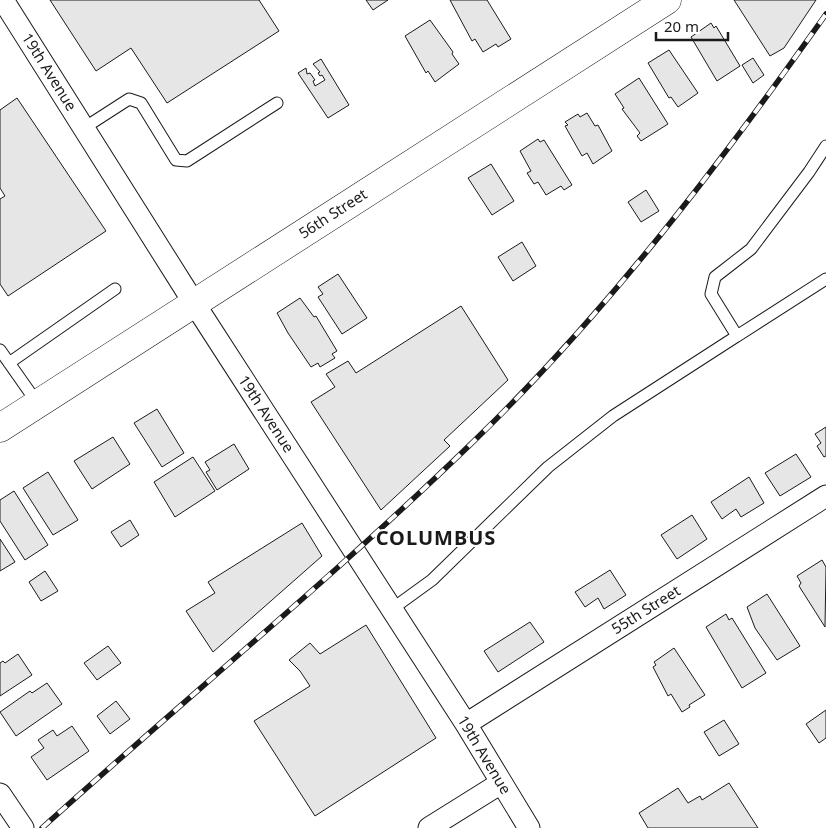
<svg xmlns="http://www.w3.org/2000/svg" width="826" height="828" font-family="'Noto Sans',sans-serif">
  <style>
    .building { fill: #e6e6e6; stroke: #1a1a1a }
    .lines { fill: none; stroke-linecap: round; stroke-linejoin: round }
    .service-casing { stroke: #1a1a1a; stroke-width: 13 }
    .minor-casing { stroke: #1a1a1a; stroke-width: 23 }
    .tertiary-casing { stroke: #1a1a1a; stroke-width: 29 }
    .service { stroke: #fff; stroke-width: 11 }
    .minor { stroke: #fff; stroke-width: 21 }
    .tertiary { stroke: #fff; stroke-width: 28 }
    .rail-casing { stroke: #1a1a1a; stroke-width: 5.5 }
    .rail { stroke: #fff; stroke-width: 4; stroke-dasharray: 11; stroke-linecap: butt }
    .labels { text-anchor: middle; stroke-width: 4; stroke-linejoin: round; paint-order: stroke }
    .street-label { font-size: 15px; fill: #1a1a1a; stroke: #fff }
    .district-label { font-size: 20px; font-weight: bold; letter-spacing: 1px; fill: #1a1a1a; stroke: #fff }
  </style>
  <rect width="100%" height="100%" fill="#fff"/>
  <path class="building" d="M 50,0 L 259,0 L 279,31 L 167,103 L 131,48 L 96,71 Z
    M 366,0 L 388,0 L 373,10 Z
    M 450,0 L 487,0 L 511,39 L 498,47 L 496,44 L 483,52 L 475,39 L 472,41 Z
    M 734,0 L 816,0 L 784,48 L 770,56 Z
    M 430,20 L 453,52 L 452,54 L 459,64 L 435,82 L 428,71 L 426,73 L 405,36 Z
    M 711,23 L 714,28 L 716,26 L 740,66 L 717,81 L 691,37 Z
    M 669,50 L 698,93 L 678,107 L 671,97 L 669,98 L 648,63 Z
    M 753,58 L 764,75 L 753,83 L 742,65 Z
    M 321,59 L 349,105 L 328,118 L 298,73 L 306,68 L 307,74 L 310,73 L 315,80 L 313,81 L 315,86 L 325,80 L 322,75 L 320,76 L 318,73 L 320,72 L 313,64 Z
    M 639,78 L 668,124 L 641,141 L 637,136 L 640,133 L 622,109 L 624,108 L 615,94 Z
    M 17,98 L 106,231 L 8,296 L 0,284 L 0,199 L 5,196 L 0,188 L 0,110 Z
    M 587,113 L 595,126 L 598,125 L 612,151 L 593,164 L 587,153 L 582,156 L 565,126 L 568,125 L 565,122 L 578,114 L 580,117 Z
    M 538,139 L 540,142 L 544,140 L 572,185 L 564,190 L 561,186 L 546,195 L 538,182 L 534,184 L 527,173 L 531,171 L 520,151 Z
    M 491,164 L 514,201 L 492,215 L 468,178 Z
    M 646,190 L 659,211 L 641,222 L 628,202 Z
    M 522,242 L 536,266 L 513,281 L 498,257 Z
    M 338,274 L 367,318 L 342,334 L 318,297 L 323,294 L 318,287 Z
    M 300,298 L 314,317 L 316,316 L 337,351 L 332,354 L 335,358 L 320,367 L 318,363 L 311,367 L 288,333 L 277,313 Z
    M 461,306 L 508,380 L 444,440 L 450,446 L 381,510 L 311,402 L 335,387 L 326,374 L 348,361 L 356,373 Z
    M 157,409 L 184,453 L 162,467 L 134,423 Z
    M 826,427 L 826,456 L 824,457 L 817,446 L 821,443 L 815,434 Z
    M 113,437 L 130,464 L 92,489 L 74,461 Z
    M 234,444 L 249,469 L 217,490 L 206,472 L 210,470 L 205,462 Z
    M 796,454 L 811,477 L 780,496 L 765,473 Z
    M 193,457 L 215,491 L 175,517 L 154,482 Z
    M 48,472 L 78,520 L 53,535 L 23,488 Z
    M 749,477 L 764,503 L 741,517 L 736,509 L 722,519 L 711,502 Z
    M 14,491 L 48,545 L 25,560 L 0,521 L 0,500 Z
    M 692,515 L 707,539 L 677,559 L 661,535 Z
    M 130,520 L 139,535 L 121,547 L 111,532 Z
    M 302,523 L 322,556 L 213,652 L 186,611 L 215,593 L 208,582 Z
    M 0,539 L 15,562 L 0,571 Z
    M 822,560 L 826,567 L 825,627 L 799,586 L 801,583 L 797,576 Z
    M 610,570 L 626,595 L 604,609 L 598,598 L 585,607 L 575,592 Z
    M 45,571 L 58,591 L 41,601 L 29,582 Z
    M 767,594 L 800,646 L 777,660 L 755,628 L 747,607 Z
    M 726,614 L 729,620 L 732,618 L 766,673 L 742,688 L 706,627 Z
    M 530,622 L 544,642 L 498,672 L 484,651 Z
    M 366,625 L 436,738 L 315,816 L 254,721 L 310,686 L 300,671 L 289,660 L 310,643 L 320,654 Z
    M 108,646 L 121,663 L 97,680 L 84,663 Z
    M 674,648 L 705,695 L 689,705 L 690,707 L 682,712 L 671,694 L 668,696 L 653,667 L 656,665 L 654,662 Z
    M 18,654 L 32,675 L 0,696 L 0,663 L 3,661 L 5,663 Z
    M 47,683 L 62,704 L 16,736 L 0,712 L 30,691 L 32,693 Z
    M 116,701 L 130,719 L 110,734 L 97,716 Z
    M 826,710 L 826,738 L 819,743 L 806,724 Z
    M 724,720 L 739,744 L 719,756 L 704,732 Z
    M 72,726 L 89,751 L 47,780 L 31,757 L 44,748 L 38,740 L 53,730 L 57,736 Z
    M 729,783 L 758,828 L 648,828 L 639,813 L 678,788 L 688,803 L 700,796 L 702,800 Z"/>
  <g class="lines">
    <defs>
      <path id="service" d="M 84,128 L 129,99 L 141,103 L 176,160 L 187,161 L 277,103
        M 737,336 L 826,279
        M 0,350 L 38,404
        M 9,363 L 115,289
        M 392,609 L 432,580 L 548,467 L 613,416 L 737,336 L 711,294 L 715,277 L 751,249 L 809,172 L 826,146"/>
      <path id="minor" d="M 3,0 L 194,303 L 466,724 L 529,828
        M 466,724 L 826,496
        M 0,794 L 23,828
        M 429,828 L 501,783"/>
      <path id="tertiary" d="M 0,428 L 667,0"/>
    </defs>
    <use href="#service" class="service-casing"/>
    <use href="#minor" class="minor-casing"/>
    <use href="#tertiary" class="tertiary-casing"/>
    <use href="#service" class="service"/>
    <use href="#minor" class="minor"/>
    <use href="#tertiary" class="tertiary"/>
    <defs>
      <path id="rail" d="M 42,828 C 186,698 336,575 475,440 C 607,312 720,164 826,14"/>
    </defs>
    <use href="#rail" class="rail-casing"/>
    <use href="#rail" class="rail"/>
  </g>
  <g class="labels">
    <g class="street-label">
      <text transform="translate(49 72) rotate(58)" y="5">19th Avenue</text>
      <text transform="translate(333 214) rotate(-33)" y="5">56th Street</text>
      <text transform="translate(266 414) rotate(57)" y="5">19th Avenue</text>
      <text transform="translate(646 610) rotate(-32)" y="5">55th Street</text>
      <text transform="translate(484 755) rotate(59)" y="5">19th Avenue</text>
    </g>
    <g class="district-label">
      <text x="436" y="545">COLUMBUS</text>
    </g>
  </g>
  <path d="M656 32v8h72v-8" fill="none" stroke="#1a1a1a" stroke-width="2.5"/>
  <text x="664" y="32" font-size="15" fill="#1a1a1a" stroke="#ffffff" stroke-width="4" paint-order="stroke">20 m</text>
</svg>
